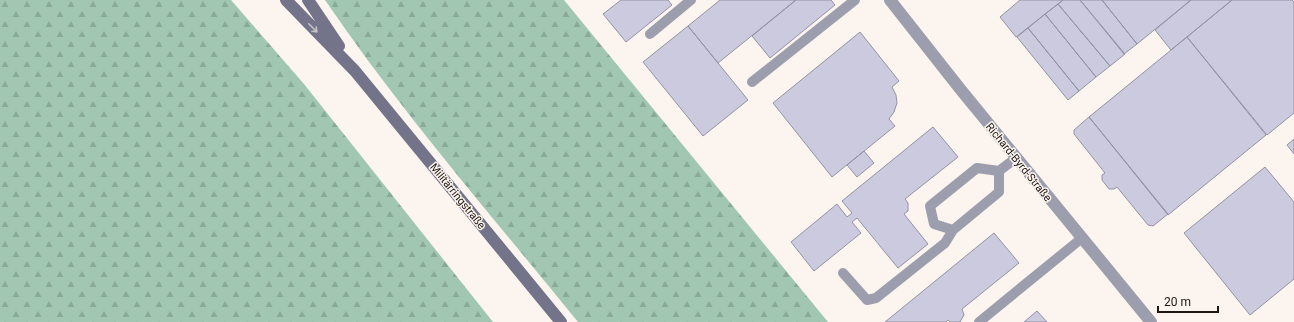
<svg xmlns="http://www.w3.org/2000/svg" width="1294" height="322" font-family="Roboto,sans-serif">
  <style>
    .forest { fill: url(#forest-firs) }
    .building { fill: #cbcade; stroke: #9392a5 }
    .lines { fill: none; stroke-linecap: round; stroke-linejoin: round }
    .lane { stroke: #9d9ead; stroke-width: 10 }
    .street { stroke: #9d9ead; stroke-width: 12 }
    .secondary { stroke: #737389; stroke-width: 12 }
    .oneway { stroke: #c5c1c6 }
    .labels { text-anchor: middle; stroke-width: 3; stroke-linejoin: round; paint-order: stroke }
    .street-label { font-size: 11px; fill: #1c1511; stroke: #fcf5ef }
  </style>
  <defs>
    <pattern id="forest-firs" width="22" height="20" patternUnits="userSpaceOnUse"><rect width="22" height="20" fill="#a1c7b2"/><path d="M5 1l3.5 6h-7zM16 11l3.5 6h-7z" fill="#8aaa98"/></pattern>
  </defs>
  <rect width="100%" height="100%" fill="#fcf5ef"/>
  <path class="forest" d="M 0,0 L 231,0 L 304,84 L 493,322 L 0,322 Z
    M 325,0 L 564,0 L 828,322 L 578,322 C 492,216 402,113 325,0 Z"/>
  <path class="building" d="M 621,0 L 668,0 L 672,5 L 626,42 L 603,14 Z
    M 720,0 L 796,0 L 718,63 L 688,26 Z
    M 796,0 L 831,0 L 835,5 L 770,58 L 752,36 Z
    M 1020,0 L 1063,0 L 1016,37 L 1000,17 Z
    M 1063,0 L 1080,0 L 1125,54 L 1110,66 L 1058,4 Z
    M 1080,0 L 1102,0 L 1137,44 L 1124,54 Z
    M 1102,0 L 1191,0 L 1137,44 Z
    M 1191,0 L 1232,0 L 1171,50 L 1155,30 Z
    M 1232,0 L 1292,0 L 1294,2 L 1294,113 L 1267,135 L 1187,37 Z
    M 1058,4 L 1110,66 L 1096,77 L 1045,14 Z
    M 1045,14 L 1096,77 L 1079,91 L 1028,28 Z
    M 688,26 L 748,100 L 703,136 L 643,62 Z
    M 1028,28 L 1079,91 L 1068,100 L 1017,37 Z
    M 860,32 L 899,81 L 892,87 L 896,95 L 897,103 L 894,112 L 889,119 L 895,126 L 832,177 L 773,103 Z
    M 1187,37 L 1266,135 L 1168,215 L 1089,117 Z
    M 1089,117 L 1168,214 L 1153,226 L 1148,225 L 1117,187 L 1114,189 L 1109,189 L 1102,180 L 1102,175 L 1105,173 L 1074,134 L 1074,130 Z
    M 933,127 L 958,157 L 905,199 L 908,203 L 908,211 L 904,214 L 928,244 L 898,268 L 857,218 L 852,222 L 861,233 L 814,271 L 791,242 L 837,204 L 847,217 L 852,213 L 842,201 Z
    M 1294,139 L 1294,154 L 1287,145 Z
    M 864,151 L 874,163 L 857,177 L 847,165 Z
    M 1265,167 L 1294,202 L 1294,279 L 1250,315 L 1184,233 Z
    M 994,233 L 1019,263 L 962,309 L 964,315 L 960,322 L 950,322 L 948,320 L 946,322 L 885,322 Z
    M 1037,311 L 1047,322 L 1024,322 Z"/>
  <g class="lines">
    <path class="lane" d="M 650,34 L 691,0
      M 752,82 L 855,0
      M 999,171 L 999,192 L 953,230 L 934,224 L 930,206 L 977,168 L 999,171 L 1016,158
      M 843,273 L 867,300 L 876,298 L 945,243 L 953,230
      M 979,322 L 1082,238"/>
    <path class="street" d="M 890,0 L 961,90 L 1151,322"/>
    <path class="secondary" d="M 286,0 L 355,71 L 561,322
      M 308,0 L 339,46"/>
  </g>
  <defs><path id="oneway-shaft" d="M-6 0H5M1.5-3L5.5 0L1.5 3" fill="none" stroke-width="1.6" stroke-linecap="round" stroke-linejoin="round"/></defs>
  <use class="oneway" href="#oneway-shaft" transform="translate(313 28) rotate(45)"/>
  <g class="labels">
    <g class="street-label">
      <text transform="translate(1019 162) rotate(51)" y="4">Richard-Byrd-Straße</text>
      <text transform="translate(458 196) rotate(51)" y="4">Militärringstraße</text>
    </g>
  </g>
  <path d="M1158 306v6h60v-6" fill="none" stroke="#1c1511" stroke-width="2"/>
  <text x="1164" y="306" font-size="12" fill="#1c1511" stroke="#fcf5ef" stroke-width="3" paint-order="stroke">20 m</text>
</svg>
